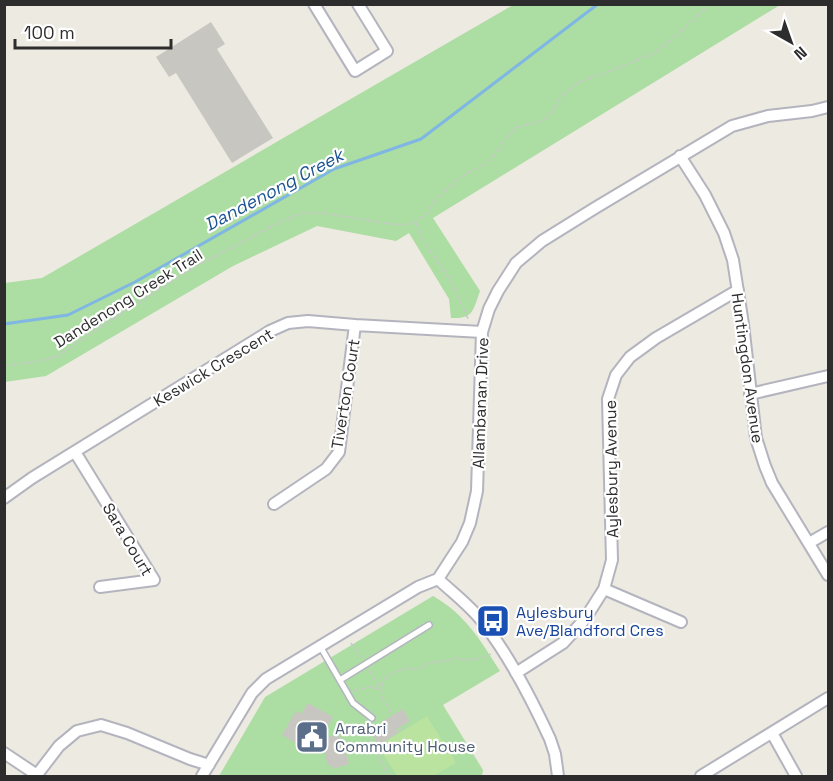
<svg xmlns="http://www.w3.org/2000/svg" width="833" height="781" font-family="'Space Grotesk',sans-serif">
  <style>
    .green { fill: #acdda3 }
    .pitch { fill: #bae3a0 }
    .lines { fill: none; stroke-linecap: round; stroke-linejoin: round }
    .stream { stroke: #7fb6e3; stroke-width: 3 }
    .building { fill: #c8c6c0 }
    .lane-casing { stroke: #b4b4bf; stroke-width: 8 }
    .street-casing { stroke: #b4b4bf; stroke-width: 14 }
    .path { stroke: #c8c8c8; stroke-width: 1.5; stroke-dasharray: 4.5 3; stroke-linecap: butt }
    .lane { stroke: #fff; stroke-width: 5 }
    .street { stroke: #fff; stroke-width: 10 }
    .labels { text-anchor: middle; stroke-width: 4.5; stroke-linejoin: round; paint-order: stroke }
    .street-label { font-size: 16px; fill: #2d2d2d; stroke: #fff }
    .transit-label { font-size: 16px; fill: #164399; stroke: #fff; text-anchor: start }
    .service-label { font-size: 16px; fill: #4e5e75; stroke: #fff; text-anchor: start }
    .water-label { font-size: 18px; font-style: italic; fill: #1b5392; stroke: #fff }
  </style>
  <rect width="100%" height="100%" fill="#edeae1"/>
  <path class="green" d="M 513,5 L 780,5 L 433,218 L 480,291 C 473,310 474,319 451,318 L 449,299 L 409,233 L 396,241 L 317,226 L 233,266 L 46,376 L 5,382 L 5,283 L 42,278 Z
    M 433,596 C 465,614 481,641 500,671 L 443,705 L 483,770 L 482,776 L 219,776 L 265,697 Z"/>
  <path class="pitch" d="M 427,716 L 456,763 L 433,776 L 397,776 L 378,746 Z"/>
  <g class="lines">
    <path class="stream" d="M 4,324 L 68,315 L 135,282 L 334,169 L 421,139 L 598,4"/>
  </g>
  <path class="building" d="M 211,22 L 225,44 L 217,49 L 273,138 L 232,163 L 176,73 L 169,77 L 156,57 Z
    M 308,703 L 333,717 L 320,739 L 336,735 L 342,738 L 340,742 L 342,750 L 346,753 L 349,764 L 333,769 L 332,765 L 328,766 L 321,741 L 314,754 L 282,735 L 296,711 L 301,714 Z
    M 403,709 L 410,721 L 397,729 L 399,732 L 379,745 L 370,732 L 382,724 L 381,722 Z"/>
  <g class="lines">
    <defs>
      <path id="lane" d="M 320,646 L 353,703 L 372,718
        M 340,680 L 429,625"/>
      <path id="street" d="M 314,4 L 355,71 L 387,51 L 358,4
        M 680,156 L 705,195 L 724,233 L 733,260 L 743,324 L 756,438 L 765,466 L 772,483 L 828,575
        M 750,394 L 828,376
        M 75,452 L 154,580 L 100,587
        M 4,498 L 32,478 L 270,331 L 288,323 L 308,321 L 355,325 L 482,332
        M 274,504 L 326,469 L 339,452 L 355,325
        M 809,543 L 828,532
        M 438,579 C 454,594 472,607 485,625 C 511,659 532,700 550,739 L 555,754 L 558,776
        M 604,589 L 681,622
        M 516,673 L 563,643 L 585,619 L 604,589 L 612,560 L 608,399 L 616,375 L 630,357 L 656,338 L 738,290
        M 772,733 L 796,776
        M 4,753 L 37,775
        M 36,776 L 59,746 L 77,731 L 101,725 L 127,733 L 190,759 L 209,765
        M 202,776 L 252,693 L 266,679 L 418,587 L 438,579 L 462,542 L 470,523 L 477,491 L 482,332 L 489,309 L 498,291 L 516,263 L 542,241 L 595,208 L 732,126 L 768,116 L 812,111 L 828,107
        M 701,776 L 828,698"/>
    </defs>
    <use href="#lane" class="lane-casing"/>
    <use href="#street" class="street-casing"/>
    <path class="path" d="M 416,223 L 421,237 L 451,281 L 469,321
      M 4,366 L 40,361 L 58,356 L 88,335 L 191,269 L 280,222 L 303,213 L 324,213 L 390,224 L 405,225 L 415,222 L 427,213 L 437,199 L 458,179 L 487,162 L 496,154 L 507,136 L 516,128 L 544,120 L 552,112 L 562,95 L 573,86 L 586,79 L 606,73 L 656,52 L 677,35 L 710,4
      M 351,643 L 362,658
      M 369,670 L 381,689
      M 354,691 L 368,687 L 381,689
      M 370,725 L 368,733 L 370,739 L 388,776
      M 399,731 L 402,729 L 381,696 L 383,680 C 396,672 403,666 418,670 L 429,662 L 441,662 L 458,658 L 465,660 L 478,659 L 491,654"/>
    <use href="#lane" class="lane"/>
    <use href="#street" class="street"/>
  </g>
  <defs>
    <symbol id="bus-square" viewBox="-11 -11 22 22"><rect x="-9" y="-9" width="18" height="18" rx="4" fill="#1a4fb4" stroke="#fff"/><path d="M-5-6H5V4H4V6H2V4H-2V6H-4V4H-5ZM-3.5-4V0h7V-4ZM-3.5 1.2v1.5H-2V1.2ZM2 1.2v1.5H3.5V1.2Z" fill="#fff"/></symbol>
    <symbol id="civic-square" viewBox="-11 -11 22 22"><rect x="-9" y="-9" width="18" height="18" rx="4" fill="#5c6f8a" stroke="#fff"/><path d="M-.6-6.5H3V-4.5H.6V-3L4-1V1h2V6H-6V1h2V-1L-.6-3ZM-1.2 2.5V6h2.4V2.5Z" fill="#fff"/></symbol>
  </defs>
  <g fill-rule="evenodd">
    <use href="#bus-square" x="474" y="602" width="38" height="38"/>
    <use href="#civic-square" x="293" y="718" width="38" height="38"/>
  </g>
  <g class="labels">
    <g class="street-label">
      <text transform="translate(128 298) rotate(-32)" y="6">Dandenong Creek Trail</text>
      <text transform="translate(213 367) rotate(-31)" y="6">Keswick Crescent</text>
      <text transform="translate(748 368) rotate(82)" y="6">Huntingdon Avenue</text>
      <text transform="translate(345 394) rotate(-81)" y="6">Tiverton Court</text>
      <text transform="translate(480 403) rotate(-88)" y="6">Allambanan Drive</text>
      <text transform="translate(611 469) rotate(-91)" y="6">Aylesbury Avenue</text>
      <text transform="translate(128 539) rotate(59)" y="6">Sara Court</text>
    </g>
    <g class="transit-label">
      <text x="516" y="618">Aylesbury<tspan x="516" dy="18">Ave/Blandford Cres</tspan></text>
    </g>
    <g class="service-label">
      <text x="335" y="734">Arrabri<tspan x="335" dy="18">Community House</tspan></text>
    </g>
    <g class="water-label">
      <text transform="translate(274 190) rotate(-28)" y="6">Dandenong Creek</text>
    </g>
  </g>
  <rect width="833" height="781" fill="none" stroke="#2d2d2d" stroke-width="12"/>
  <g transform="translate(791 42) rotate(140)" stroke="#ffffff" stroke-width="4.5" paint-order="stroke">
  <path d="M0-4.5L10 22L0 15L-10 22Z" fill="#2d2d2d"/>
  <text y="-9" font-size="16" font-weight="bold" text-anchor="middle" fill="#2d2d2d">N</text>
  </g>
  <path d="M15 39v9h156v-9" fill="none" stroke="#2d2d2d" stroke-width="3"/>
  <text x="24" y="39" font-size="18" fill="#2d2d2d" stroke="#ffffff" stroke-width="4.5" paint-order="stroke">100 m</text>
</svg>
